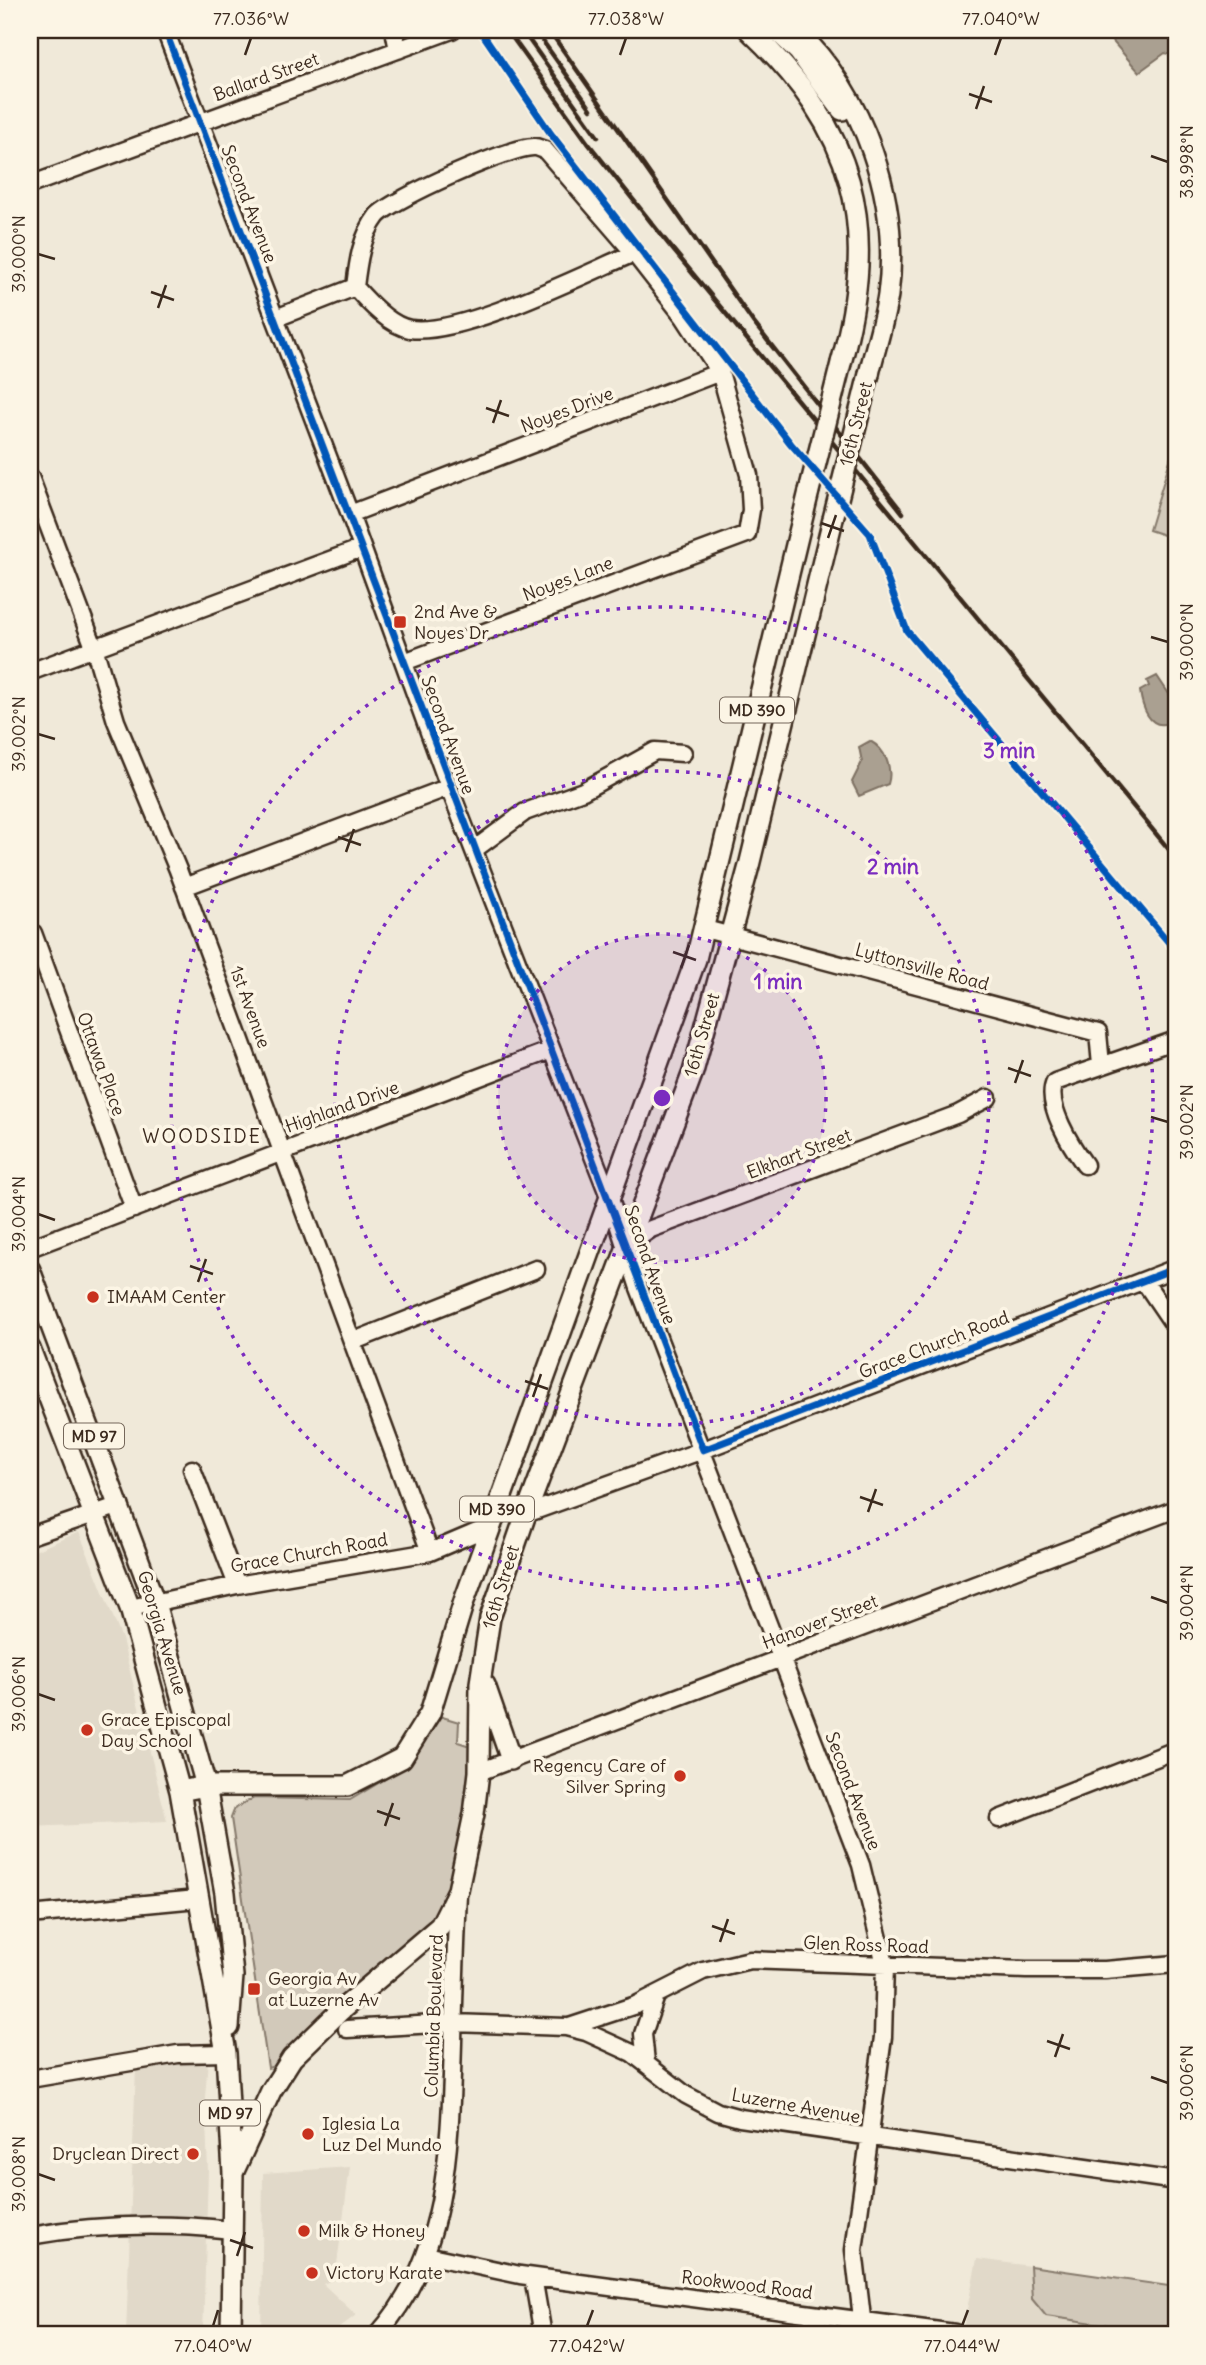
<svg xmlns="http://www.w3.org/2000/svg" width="1206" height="2365" font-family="Delius,sans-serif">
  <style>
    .built { fill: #e1d9c9 }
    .green { fill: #d2c9ba; stroke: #867a6c; stroke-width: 2 }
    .water { fill: #aaa091; stroke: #7e7163; stroke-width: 2 }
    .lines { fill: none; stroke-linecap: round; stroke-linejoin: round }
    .minor-casing { stroke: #3b2a1e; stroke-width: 21 }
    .major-casing { stroke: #3b2a1e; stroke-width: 24 }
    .minor { stroke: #fcf5e5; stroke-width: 16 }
    .major { stroke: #fcf5e5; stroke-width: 19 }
    .rail { stroke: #3b2a1e; stroke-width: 4.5 }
    .major-bridge-casing { stroke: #3b2a1e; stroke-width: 24; stroke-linecap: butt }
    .major-bridge { stroke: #fcf5e5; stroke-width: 19 }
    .cycleway-casing { stroke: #fcf5e5; stroke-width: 11 }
    .cycleway { stroke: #0057b8; stroke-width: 7 }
    .ticks { fill: none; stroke: #3b2a1e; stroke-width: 2.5 }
    .ring { fill: none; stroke: #7b2cbf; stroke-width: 3.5; stroke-dasharray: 3.5 7 }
    .poi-dot { fill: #c8321e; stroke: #fcf5e5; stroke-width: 2.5 }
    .labels { text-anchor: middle; stroke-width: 7; stroke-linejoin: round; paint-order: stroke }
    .shield { fill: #fcf5e5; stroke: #75675a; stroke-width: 2 }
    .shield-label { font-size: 16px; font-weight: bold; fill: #3b2a1e }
    .street-label { font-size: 18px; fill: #3b2a1e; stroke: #fcf5e5 }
    .poi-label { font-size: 18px; fill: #3b2a1e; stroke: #fcf5e5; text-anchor: start }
    .neighbourhood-label { font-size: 19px; letter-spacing: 2px; fill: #3b2a1e; stroke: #fcf5e5 }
    .centre { fill: #7b2cbf; stroke: #fcf5e5; stroke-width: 3.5 }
    .ring-label { font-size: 21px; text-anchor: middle; font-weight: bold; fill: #7b2cbf; stroke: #fcf5e5; stroke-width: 7; stroke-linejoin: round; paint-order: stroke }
    .neatline { fill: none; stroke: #3b2a1e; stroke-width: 2.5 }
    .ticks-label { font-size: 18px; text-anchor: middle; fill: #3b2a1e }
  </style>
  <rect width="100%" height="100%" fill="#f0e9d9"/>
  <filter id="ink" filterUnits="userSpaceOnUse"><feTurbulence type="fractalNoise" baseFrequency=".0143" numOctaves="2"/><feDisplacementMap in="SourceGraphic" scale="14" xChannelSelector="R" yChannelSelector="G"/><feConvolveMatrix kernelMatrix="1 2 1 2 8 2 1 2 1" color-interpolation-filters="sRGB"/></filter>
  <g filter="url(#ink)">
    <path class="built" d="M 79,1532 L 122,1639 L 167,1821 L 30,1827 L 30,1553 Z
      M 208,2060 L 205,2097 L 208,2171 L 203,2335 L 126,2335 L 136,2066 Z
      M 350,2167 L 335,2279 L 323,2284 L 356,2315 L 330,2335 L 261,2335 L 263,2173 Z
      M 977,2259 L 1030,2266 L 1032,2299 L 1046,2316 L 1176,2335 L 962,2335 Z"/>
    <path class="green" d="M 1176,440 L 1176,539 L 1149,530 Z
      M 439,1716 L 459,1722 L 458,1742 L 470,1746 L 470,1792 L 454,1876 L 439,1922 L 280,2064 L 268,2068 L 231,1818 L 235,1808 L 254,1798 L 350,1800 L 407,1766 Z
      M 1030,2266 L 1176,2287 L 1176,2335 L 1046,2316 L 1032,2299 Z"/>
    <path class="water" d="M 1110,30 L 1149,30 L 1159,36 L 1176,30 L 1176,57 L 1165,53 L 1139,72 L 1114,43 Z
      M 1157,676 L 1175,703 L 1168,723 C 1149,730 1142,706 1140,691 L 1149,686 L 1147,681 Z
      M 870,741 C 885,749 893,768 888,784 L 859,796 L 852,782 L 862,762 L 859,747 Z"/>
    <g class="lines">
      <defs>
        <path id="minor" d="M 165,30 L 348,509 L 449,787 L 610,1199 L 639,1288 L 861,1865 L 885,1964 L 883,2037 L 854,2250 L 864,2335
          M 394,30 L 398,50
          M 30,185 L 452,30
          M 355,287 C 358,262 361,237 377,216 C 392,199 513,145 535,147 C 538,147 541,149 545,150 L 634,253 L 684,317 L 720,372 L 749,475 L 751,510 L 747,534 L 404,662
          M 276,318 L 355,287 C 368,302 390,326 410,329 C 462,336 582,275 634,253
          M 30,477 L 94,647 L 116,721 L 178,870 L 430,1552
          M 350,514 L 720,372
          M 30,672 L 362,548
          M 475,849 L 525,812 L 583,791 L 655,751 L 683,753
          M 184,887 L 449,787
          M 705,929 L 1098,1033 L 1101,1065
          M 33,933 L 134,1209
          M 1085,1165 C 1072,1147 1044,1104 1055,1082 L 1176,1040
          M 625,1247 L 651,1229 L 958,1114 L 988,1098
          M 30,1248 L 551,1050
          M 1144,1281 L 1176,1328
          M 354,1341 L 536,1269
          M 192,1469 L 237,1585
          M 526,1514 L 703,1450 L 1176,1268
          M 30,1536 L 120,1505
          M 130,1608 L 237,1585 L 430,1552 L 491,1526
          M 479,1772 L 1176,1509
          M 999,1819 L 1176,1750
          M 30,1915 L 197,1899
          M 569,2027 L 636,2005 L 703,1971 L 750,1960 L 1026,1970 L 1105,1970 L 1176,1964
          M 347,2029 L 453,2023 L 566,2027 L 586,2032 L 632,2053 L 686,2095 L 718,2112 L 740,2118 L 1176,2181
          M 646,2062 L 643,2034 L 656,1996
          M 30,2079 L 178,2054 L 226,2053
          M 30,2236 C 97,2224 165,2223 232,2230
          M 426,2255 L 520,2275 L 955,2333
          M 533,2277 L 543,2335
          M 377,2335 C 449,2256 450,2144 453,2043 C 454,1993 456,1943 458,1893"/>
        <path id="major" d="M 749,30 C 855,130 880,223 841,363
          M 776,30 L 799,52 L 842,110
          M 796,30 C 864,96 901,200 888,295 C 884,322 875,348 869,374
          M 30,1270 L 155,1603 L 206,1786 L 225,1893 L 233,1976 L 229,2027
          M 30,1349 L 130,1608 L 180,1791 L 226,2053 L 233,2173 L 231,2335
          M 485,1685 L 511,1760
          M 180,1791 L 206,1786 L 347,1786 L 402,1758 L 430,1713 L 464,1601 L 696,959 L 809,491
          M 233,2173 L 271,2091 L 292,2058 L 340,2011 L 440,1926 L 458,1890 L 474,1814 L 479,1772 L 480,1683 L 490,1618 L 526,1514 L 693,1072 L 749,866 L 833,519"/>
      </defs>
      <use href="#minor" class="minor-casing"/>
      <use href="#major" class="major-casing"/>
      <use href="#minor" class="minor"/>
      <use href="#major" class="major"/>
      <path class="rail" d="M 507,30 L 588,143 L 670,246 L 1176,858
        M 522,30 L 598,137
        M 535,30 L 591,109
        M 549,30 L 753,322 L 903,513"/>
      <defs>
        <path id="major-bridge" d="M 809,491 L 841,363
          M 833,519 L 869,374"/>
      </defs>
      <use href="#major-bridge" class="major-bridge-casing"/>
      <use href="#major-bridge" class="major-bridge"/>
      <defs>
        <path id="cycleway" d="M 165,30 L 703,1450 L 1176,1268
          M 480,30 L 551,134 L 791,444 L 870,534 L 907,631 L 1176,951"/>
      </defs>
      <use href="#cycleway" class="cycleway-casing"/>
      <use href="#cycleway" class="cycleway"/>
    </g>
  </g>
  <path class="ticks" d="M 245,55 L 251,38M 620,55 L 626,38M 995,55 L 1001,38M 969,94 L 992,102M 976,109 L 984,86M 1151,156 L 1168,162M 38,254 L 55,259M 151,292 L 174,300M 158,308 L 166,285M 486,408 L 509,416M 493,423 L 501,400M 821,523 L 844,531M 828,538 L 836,515M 1151,637 L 1168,642M 38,734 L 55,739M 338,837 L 361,845M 346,852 L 354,829M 673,952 L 696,960M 681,968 L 689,945M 1008,1068 L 1031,1076M 1015,1083 L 1023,1060M 1151,1117 L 1168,1122M 38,1214 L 55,1220M 190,1266 L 213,1274M 198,1282 L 206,1259M 525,1381 L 548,1389M 533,1397 L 541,1374M 860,1497 L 883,1505M 868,1512 L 876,1489M 1151,1597 L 1168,1603M 38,1694 L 55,1700M 377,1811 L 400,1819M 385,1826 L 393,1803M 712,1926 L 735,1934M 720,1942 L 728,1919M 1047,2041 L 1070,2049M 1055,2057 L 1063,2034M 1151,2077 L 1168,2083M 38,2174 L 55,2180M 230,2240 L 253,2248M 237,2256 L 245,2232M 213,2326 L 218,2310M 587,2326 L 593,2310M 962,2326 L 968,2310"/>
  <circle cx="662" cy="1098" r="164" fill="#7b2cbf" fill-opacity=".12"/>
  <g class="ring">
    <circle cx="662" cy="1098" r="164"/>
    <circle cx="662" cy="1098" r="327"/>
    <circle cx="662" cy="1098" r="491"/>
  </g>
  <g class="poi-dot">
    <rect x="393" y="615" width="14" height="14" rx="3.5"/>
    <circle cx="93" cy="1297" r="7"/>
    <circle cx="87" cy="1730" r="7"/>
    <circle cx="680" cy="1776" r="7"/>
    <rect x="247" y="1982" width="14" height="14" rx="3.5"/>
    <circle cx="308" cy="2134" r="7"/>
    <circle cx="193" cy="2154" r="7"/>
    <circle cx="304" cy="2231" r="7"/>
    <circle cx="312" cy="2273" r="7"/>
  </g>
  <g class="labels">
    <g class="shield">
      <rect x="720" y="697.5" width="74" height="25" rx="5"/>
      <rect x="64" y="1423.5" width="60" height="25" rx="5"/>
      <rect x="460" y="1496.5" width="74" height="25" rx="5"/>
      <rect x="200" y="2100.5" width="60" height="25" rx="5"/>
    </g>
    <g class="shield-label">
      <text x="757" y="716">MD 390</text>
      <text x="94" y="1442">MD 97</text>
      <text x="497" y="1515">MD 390</text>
      <text x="230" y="2119">MD 97</text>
    </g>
    <g class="street-label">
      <text transform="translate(266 77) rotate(-20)" y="6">Ballard Street</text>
      <text transform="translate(249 204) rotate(69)" y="6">Second Avenue</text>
      <text transform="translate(567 410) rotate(-21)" y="6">Noyes Drive</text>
      <text transform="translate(856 424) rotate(-76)" y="6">16th Street</text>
      <text transform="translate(568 579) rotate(-21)" y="6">Noyes Lane</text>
      <text transform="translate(448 735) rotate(70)" y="6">Second Avenue</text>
      <text transform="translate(922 967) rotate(15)" y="6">Lyttonsville Road</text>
      <text transform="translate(250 1007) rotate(70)" y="6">1st Avenue</text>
      <text transform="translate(702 1035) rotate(-74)" y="6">16th Street</text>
      <text transform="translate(101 1064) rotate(70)" y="6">Ottawa Place</text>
      <text transform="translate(342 1107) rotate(-20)" y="6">Highland Drive</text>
      <text transform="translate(799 1154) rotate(-21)" y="6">Elkhart Street</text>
      <text transform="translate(650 1265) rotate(71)" y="6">Second Avenue</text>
      <text transform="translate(934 1345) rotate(-21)" y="6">Grace Church Road</text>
      <text transform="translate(309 1553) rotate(-10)" y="6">Grace Church Road</text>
      <text transform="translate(501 1587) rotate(-73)" y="6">16th Street</text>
      <text transform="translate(820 1622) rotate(-21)" y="6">Hanover Street</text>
      <text transform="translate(162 1633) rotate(73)" y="6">Georgia Avenue</text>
      <text transform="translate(853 1791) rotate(69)" y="6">Second Avenue</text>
      <text transform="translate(866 1945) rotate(2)" y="6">Glen Ross Road</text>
      <text transform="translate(434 2016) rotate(-88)" y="6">Columbia Boulevard</text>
      <text transform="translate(796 2106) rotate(10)" y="6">Luzerne Avenue</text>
      <text transform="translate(747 2285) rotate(7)" y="6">Rookwood Road</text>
    </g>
    <g class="poi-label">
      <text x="414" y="618">2nd Ave &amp;<tspan x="414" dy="21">Noyes Dr</tspan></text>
      <text x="107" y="1303">IMAAM Center</text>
      <text x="101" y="1726">Grace Episcopal<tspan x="101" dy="21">Day School</tspan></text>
      <text x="666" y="1772" text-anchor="end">Regency Care of<tspan x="666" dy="21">Silver Spring</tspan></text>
      <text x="268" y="1985">Georgia Av<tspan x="268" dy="21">at Luzerne Av</tspan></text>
      <text x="322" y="2130">Iglesia La<tspan x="322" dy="21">Luz Del Mundo</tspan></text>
      <text x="179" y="2160" text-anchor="end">Dryclean Direct</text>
      <text x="318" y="2237">Milk &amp; Honey</text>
      <text x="326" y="2279">Victory Karate</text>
    </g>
    <g class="neighbourhood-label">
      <text x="202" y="1143">WOODSIDE</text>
    </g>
  </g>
  <circle cx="662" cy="1098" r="10" class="centre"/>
  <g class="ring-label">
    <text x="1009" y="758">3 min</text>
    <text x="893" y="874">2 min</text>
    <text x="778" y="989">1 min</text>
  </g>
  <rect width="1206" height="2365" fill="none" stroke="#fcf5e5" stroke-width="77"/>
  <rect x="38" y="38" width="1130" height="2288" class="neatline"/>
  <g class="ticks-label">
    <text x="251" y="25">77.036°W</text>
    <text x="626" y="25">77.038°W</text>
    <text x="1001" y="25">77.040°W</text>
    <text transform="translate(1187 162) rotate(-90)" y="6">38.998°N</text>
    <text transform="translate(19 254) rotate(-90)" y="6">39.000°N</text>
    <text transform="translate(1187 642) rotate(-90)" y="6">39.000°N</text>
    <text transform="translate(19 734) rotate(-90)" y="6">39.002°N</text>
    <text transform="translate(1187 1122) rotate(-90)" y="6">39.002°N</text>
    <text transform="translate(19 1214) rotate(-90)" y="6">39.004°N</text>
    <text transform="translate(1187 1603) rotate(-90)" y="6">39.004°N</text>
    <text transform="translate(19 1694) rotate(-90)" y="6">39.006°N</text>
    <text transform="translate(1187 2083) rotate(-90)" y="6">39.006°N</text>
    <text transform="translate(19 2174) rotate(-90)" y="6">39.008°N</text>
    <text x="213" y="2352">77.040°W</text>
    <text x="587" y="2352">77.042°W</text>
    <text x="962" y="2352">77.044°W</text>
  </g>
</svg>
